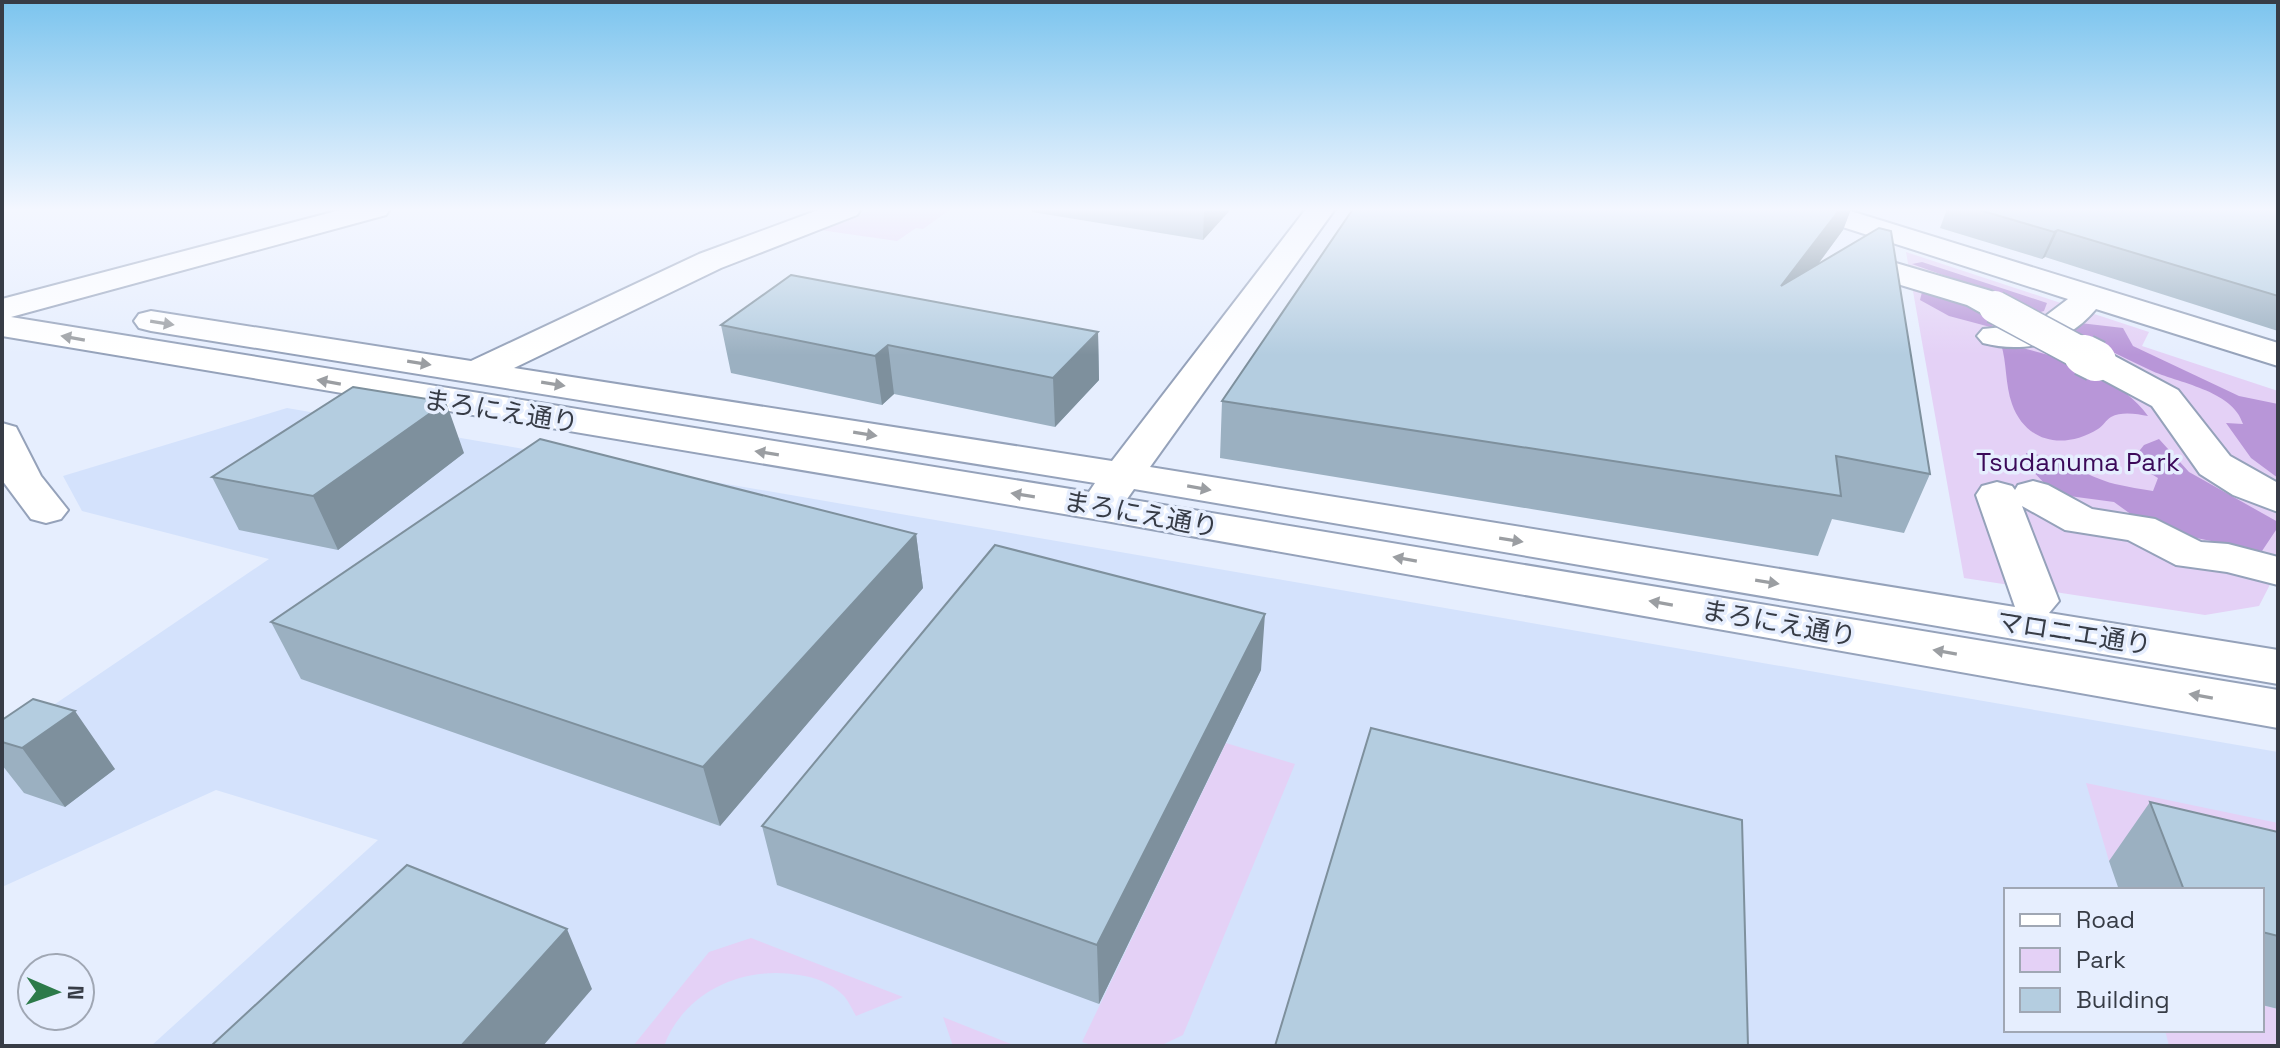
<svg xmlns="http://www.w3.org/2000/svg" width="2280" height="1048" font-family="'Space Grotesk','Noto Sans JP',sans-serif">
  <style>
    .built { fill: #d4e2fc; fill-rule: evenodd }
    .green { fill: #e4d1f6 }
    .forest { fill: #b896d8 }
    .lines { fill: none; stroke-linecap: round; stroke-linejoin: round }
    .minor-casing { stroke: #95a2ba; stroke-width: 4 }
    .minor { fill: #fff; fill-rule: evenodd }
    .minor-bridge-far1-casing { stroke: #95a2ba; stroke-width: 35; stroke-linecap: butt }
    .minor-bridge-casing { stroke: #95a2ba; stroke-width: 44; stroke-linecap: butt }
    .minor-bridge-far1 { stroke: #fff; stroke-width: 32 }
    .minor-bridge { stroke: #fff; stroke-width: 40 }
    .wall { fill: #9bb0c1 }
    .shaded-wall { fill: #7e909d }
    .building { fill: #b4cde0; stroke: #7e909d; stroke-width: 2 }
    .oneway { fill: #9b9ea2 }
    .labels { text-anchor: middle; stroke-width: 7; stroke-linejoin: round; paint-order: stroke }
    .street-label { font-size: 26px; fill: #373c46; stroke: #e6eefe }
    .park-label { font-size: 26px; fill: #3b0959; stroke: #e6eefe }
  </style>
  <rect width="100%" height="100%" fill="#e6eefe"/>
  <path class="built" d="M 287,408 L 2278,752 L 2278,1046 L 151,1046 L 378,840 L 216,790 L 2,887 L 2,740 L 269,559 L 82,511 L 63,476 ZM 2006,890 L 2262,890 L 2262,1030 L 2006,1030 Z"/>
  <path class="green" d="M 874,209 L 957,209 L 951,209 L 923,229 L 916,228 L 897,241 L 820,230 Z
    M 1906,252 L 2149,332 L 2142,346 L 2278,391 L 2278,569 L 2259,606 L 2205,615 L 1964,578 Z
    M 1226,743 L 1295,764 L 1183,1035 L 1160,1046 L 1095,1046 L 1082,1042 Z
    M 2086,783 L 2278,823 L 2278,903 L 2262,890 L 2109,861 Z
    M 751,938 L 903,997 L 856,1016 C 852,1009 848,1000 843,995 C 831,983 814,977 799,975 C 743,965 684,992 664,1046 L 633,1046 L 709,952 Z
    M 2262,1005 L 2278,1009 L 2278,1046 L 2169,1046 L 2165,1030 L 2262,1030 Z
    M 943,1017 L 1016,1046 L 953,1046 Z"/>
  <path class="forest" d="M 1922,262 L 2047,303 L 2044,311 L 2034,314 L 1996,294 L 1912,264 Z
    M 1922,292 C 1947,298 1982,301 1994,328 L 1949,316 L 1920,300 Z
    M 2080,323 L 2123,328 L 2133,346 L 2239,396 L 2278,404 L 2278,478 L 2251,458 L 2226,423 L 2243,424 C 2233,390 2177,383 2150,370 C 2122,357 2094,343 2067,327 Z
    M 2001,344 C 2050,352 2118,374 2148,416 C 2137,414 2122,411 2111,417 C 2106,420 2103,426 2098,429 C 2064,450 2026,443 2012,404 C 2005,384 2007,363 2001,344 Z
    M 2159,439 L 2189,472 L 2278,522 L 2278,527 L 2262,551 L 2196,538 L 2132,515 L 2114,502 L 2069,496 L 2046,485 L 2027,465 L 2026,453 C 2061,456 2082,475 2115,484 C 2128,487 2141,489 2153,491 L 2158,478 L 2143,469 L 2136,455 L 2144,445 Z"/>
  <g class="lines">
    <defs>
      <path id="minor" d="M 344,209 L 390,209 L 386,215 L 11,317 L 1089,492 L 1095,483 L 151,331 L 139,328 L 134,321 L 139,314 L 151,311 L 471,361 L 699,254 L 821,209 L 861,209 L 857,215 L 721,268 L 514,368 L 1112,461 L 1306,209 L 1335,209 L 1150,467 L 2015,607 L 1976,495 L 1982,486 L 1997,482 L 2012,486 L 2015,490 L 2018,485 L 2033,481 L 2048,485 L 2092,509 L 2155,519 L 2201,542 L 2228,544 L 2278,557 L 2278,585 L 2227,572 L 2176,565 L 2128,540 L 2065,530 L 2022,506 L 2059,601 L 2049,613 L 2278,650 L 2278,684 L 1134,489 L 1127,499 L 2278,690 L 2278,728 L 1100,520 L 2,336 L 2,299 Z
        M 1801,209 L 1844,209 L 2278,343 L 2278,366 L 2096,309 C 2068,343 2025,354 1983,343 L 1977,336 L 1983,329 L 2035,324 L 2068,299 L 1805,215 Z
        M 1872,256 L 1991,291 L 2007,300 L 2012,307 L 2007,314 L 1995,317 L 1983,314 L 1967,305 L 1861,273 L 1856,266 L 1861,259 Z
        M 2096,350 L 2109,353 L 2178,390 L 2230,456 L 2278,483 L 2278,512 L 2233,495 L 2200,474 L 2152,406 L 2083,369 L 2078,361 L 2083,353 Z
        M 2,423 L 16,427 L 41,476 L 68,510 L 61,519 L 46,523 L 31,519 L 2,480 Z"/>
    </defs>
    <use href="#minor" class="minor-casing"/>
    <use href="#minor" class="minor"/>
    <defs>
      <path id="minor-bridge-far1" d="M 1995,307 L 2088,357"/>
      <path id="minor-bridge" d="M 2084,355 L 2096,361"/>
    </defs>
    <use href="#minor-bridge-far1" class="minor-bridge-far1-casing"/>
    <use href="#minor-bridge" class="minor-bridge-casing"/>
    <use href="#minor-bridge-far1" class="minor-bridge-far1"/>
    <use href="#minor-bridge" class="minor-bridge"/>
  </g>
  <path class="wall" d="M 1032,209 L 1231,209 L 1203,240 L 1032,212 Z
    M 1353,209 L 1851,209 L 1843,230 L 1819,263 L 1930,474 L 1904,533 L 1832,519 L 1818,556 L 1220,458 L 1222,401 Z
    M 1947,209 L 2278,209 L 2278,331 L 2045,257 L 2042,259 L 1940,228 Z
    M 721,325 L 1098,332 L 1099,380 L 1055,427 L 894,394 L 882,405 L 731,373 Z
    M 464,453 L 338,550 L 239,530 L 212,477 Z
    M 916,534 L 923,588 L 720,826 L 301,679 L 271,622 Z
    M 1261,670 L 1099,1004 L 777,885 L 762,826 Z
    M 2,720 L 115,769 L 65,807 L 24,793 L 2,765 Z
    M 2150,802 L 2278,832 L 2278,1009 L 2262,1005 L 2262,890 L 2119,890 L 2109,861 Z"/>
  <path class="shaded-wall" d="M 1204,209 L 1231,209 L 1203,240 Z
    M 1840,209 L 1851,209 L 1843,230 L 1764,337 L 1781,286 Z
    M 2058,230 L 2045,257 L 2042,259 L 2054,232 Z
    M 1098,332 L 1099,380 L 1055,427 L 1053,378 Z
    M 888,345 L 894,394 L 882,405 L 875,356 Z
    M 446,402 L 464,453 L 338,550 L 313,496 Z
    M 916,534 L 923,588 L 720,826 L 703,767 Z
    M 1265,614 L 1261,670 L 1099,1004 L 1097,945 Z
    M 75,711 L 115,769 L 65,807 L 22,748 Z
    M 567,929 L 592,989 L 543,1046 L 461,1046 Z"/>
  <path class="building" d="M 1353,209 L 1840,209 L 1781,286 L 1879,228 L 1891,231 L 1930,474 L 1836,456 L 1841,496 L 1222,401 Z
    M 1976,209 L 2278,209 L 2278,296 L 2058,230 L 2054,232 Z
    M 791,275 L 1098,332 L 1053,378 L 888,345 L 875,356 L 721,325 Z
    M 353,387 L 446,402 L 313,496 L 212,477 Z
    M 540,439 L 916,534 L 703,767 L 271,622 Z
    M 995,545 L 1265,614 L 1097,945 L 762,826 Z
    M 33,699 L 75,711 L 22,748 L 2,742 L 2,720 Z
    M 1371,728 L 1742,820 L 1748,1046 L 1275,1046 Z
    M 2150,802 L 2278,832 L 2278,936 L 2262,932 L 2262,890 L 2184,890 Z
    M 407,865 L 567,929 L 461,1046 L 211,1046 Z"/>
  <defs><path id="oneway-solid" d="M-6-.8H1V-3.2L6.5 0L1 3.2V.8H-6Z" transform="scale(2)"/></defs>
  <g class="oneway">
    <use href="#oneway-solid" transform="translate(162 323) rotate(9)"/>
    <use href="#oneway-solid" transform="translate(73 338) rotate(-170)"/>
    <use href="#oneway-solid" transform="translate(419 363) rotate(9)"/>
    <use href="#oneway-solid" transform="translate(329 382) rotate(-170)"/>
    <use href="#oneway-solid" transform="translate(553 384) rotate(9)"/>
    <use href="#oneway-solid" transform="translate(865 434) rotate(9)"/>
    <use href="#oneway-solid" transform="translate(767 453) rotate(-171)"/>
    <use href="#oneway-solid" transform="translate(1199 488) rotate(10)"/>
    <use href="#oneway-solid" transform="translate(1023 495) rotate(-171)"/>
    <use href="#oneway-solid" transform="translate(1511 540) rotate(9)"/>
    <use href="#oneway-solid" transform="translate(1405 559) rotate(-170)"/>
    <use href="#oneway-solid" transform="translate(1767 582) rotate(9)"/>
    <use href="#oneway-solid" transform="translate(1661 603) rotate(-170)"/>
    <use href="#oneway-solid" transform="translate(1945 652) rotate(-170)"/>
    <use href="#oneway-solid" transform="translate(2201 696) rotate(-170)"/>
  </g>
  <linearGradient id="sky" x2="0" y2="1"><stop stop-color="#7bc4ee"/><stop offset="0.59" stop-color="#f4f7ff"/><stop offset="1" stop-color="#f4f7ff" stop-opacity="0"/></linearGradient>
  <rect width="2280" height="355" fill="url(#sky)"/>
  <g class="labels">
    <g class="street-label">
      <text transform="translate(501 411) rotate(9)" y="9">まろにえ通り</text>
      <text transform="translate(1141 514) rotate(10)" y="9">まろにえ通り</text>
      <text transform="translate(1779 623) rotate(10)" y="9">まろにえ通り</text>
      <text transform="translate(2074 633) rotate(9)" y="9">マロニエ通り</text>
    </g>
    <g class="park-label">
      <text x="2078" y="471">Tsudanuma Park</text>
    </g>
  </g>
  <rect width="2280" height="1048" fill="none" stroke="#373c46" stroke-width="8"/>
  <rect x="2004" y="888" width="260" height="144" fill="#e6eefe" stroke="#a0a7b4" stroke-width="2"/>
  <rect x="2020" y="914" width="40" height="12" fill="#ffffff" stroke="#a0a7b4" stroke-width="2"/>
  <text x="2076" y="928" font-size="24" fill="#373c46">Road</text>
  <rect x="2020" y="948" width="40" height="24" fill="#e4d1f6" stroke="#a0a7b4" stroke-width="2"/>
  <text x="2076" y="968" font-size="24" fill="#373c46">Park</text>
  <rect x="2020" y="988" width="40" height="24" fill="#b4cde0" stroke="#a0a7b4" stroke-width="2"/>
  <text x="2076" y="1008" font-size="24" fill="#373c46">Building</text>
  <g transform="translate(56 992) rotate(92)"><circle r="38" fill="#e6eefe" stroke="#a0a7b4" stroke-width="2"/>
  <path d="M0-6L14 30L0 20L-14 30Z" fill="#2c7a49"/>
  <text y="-12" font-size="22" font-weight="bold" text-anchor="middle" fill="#373c46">N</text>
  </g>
</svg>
